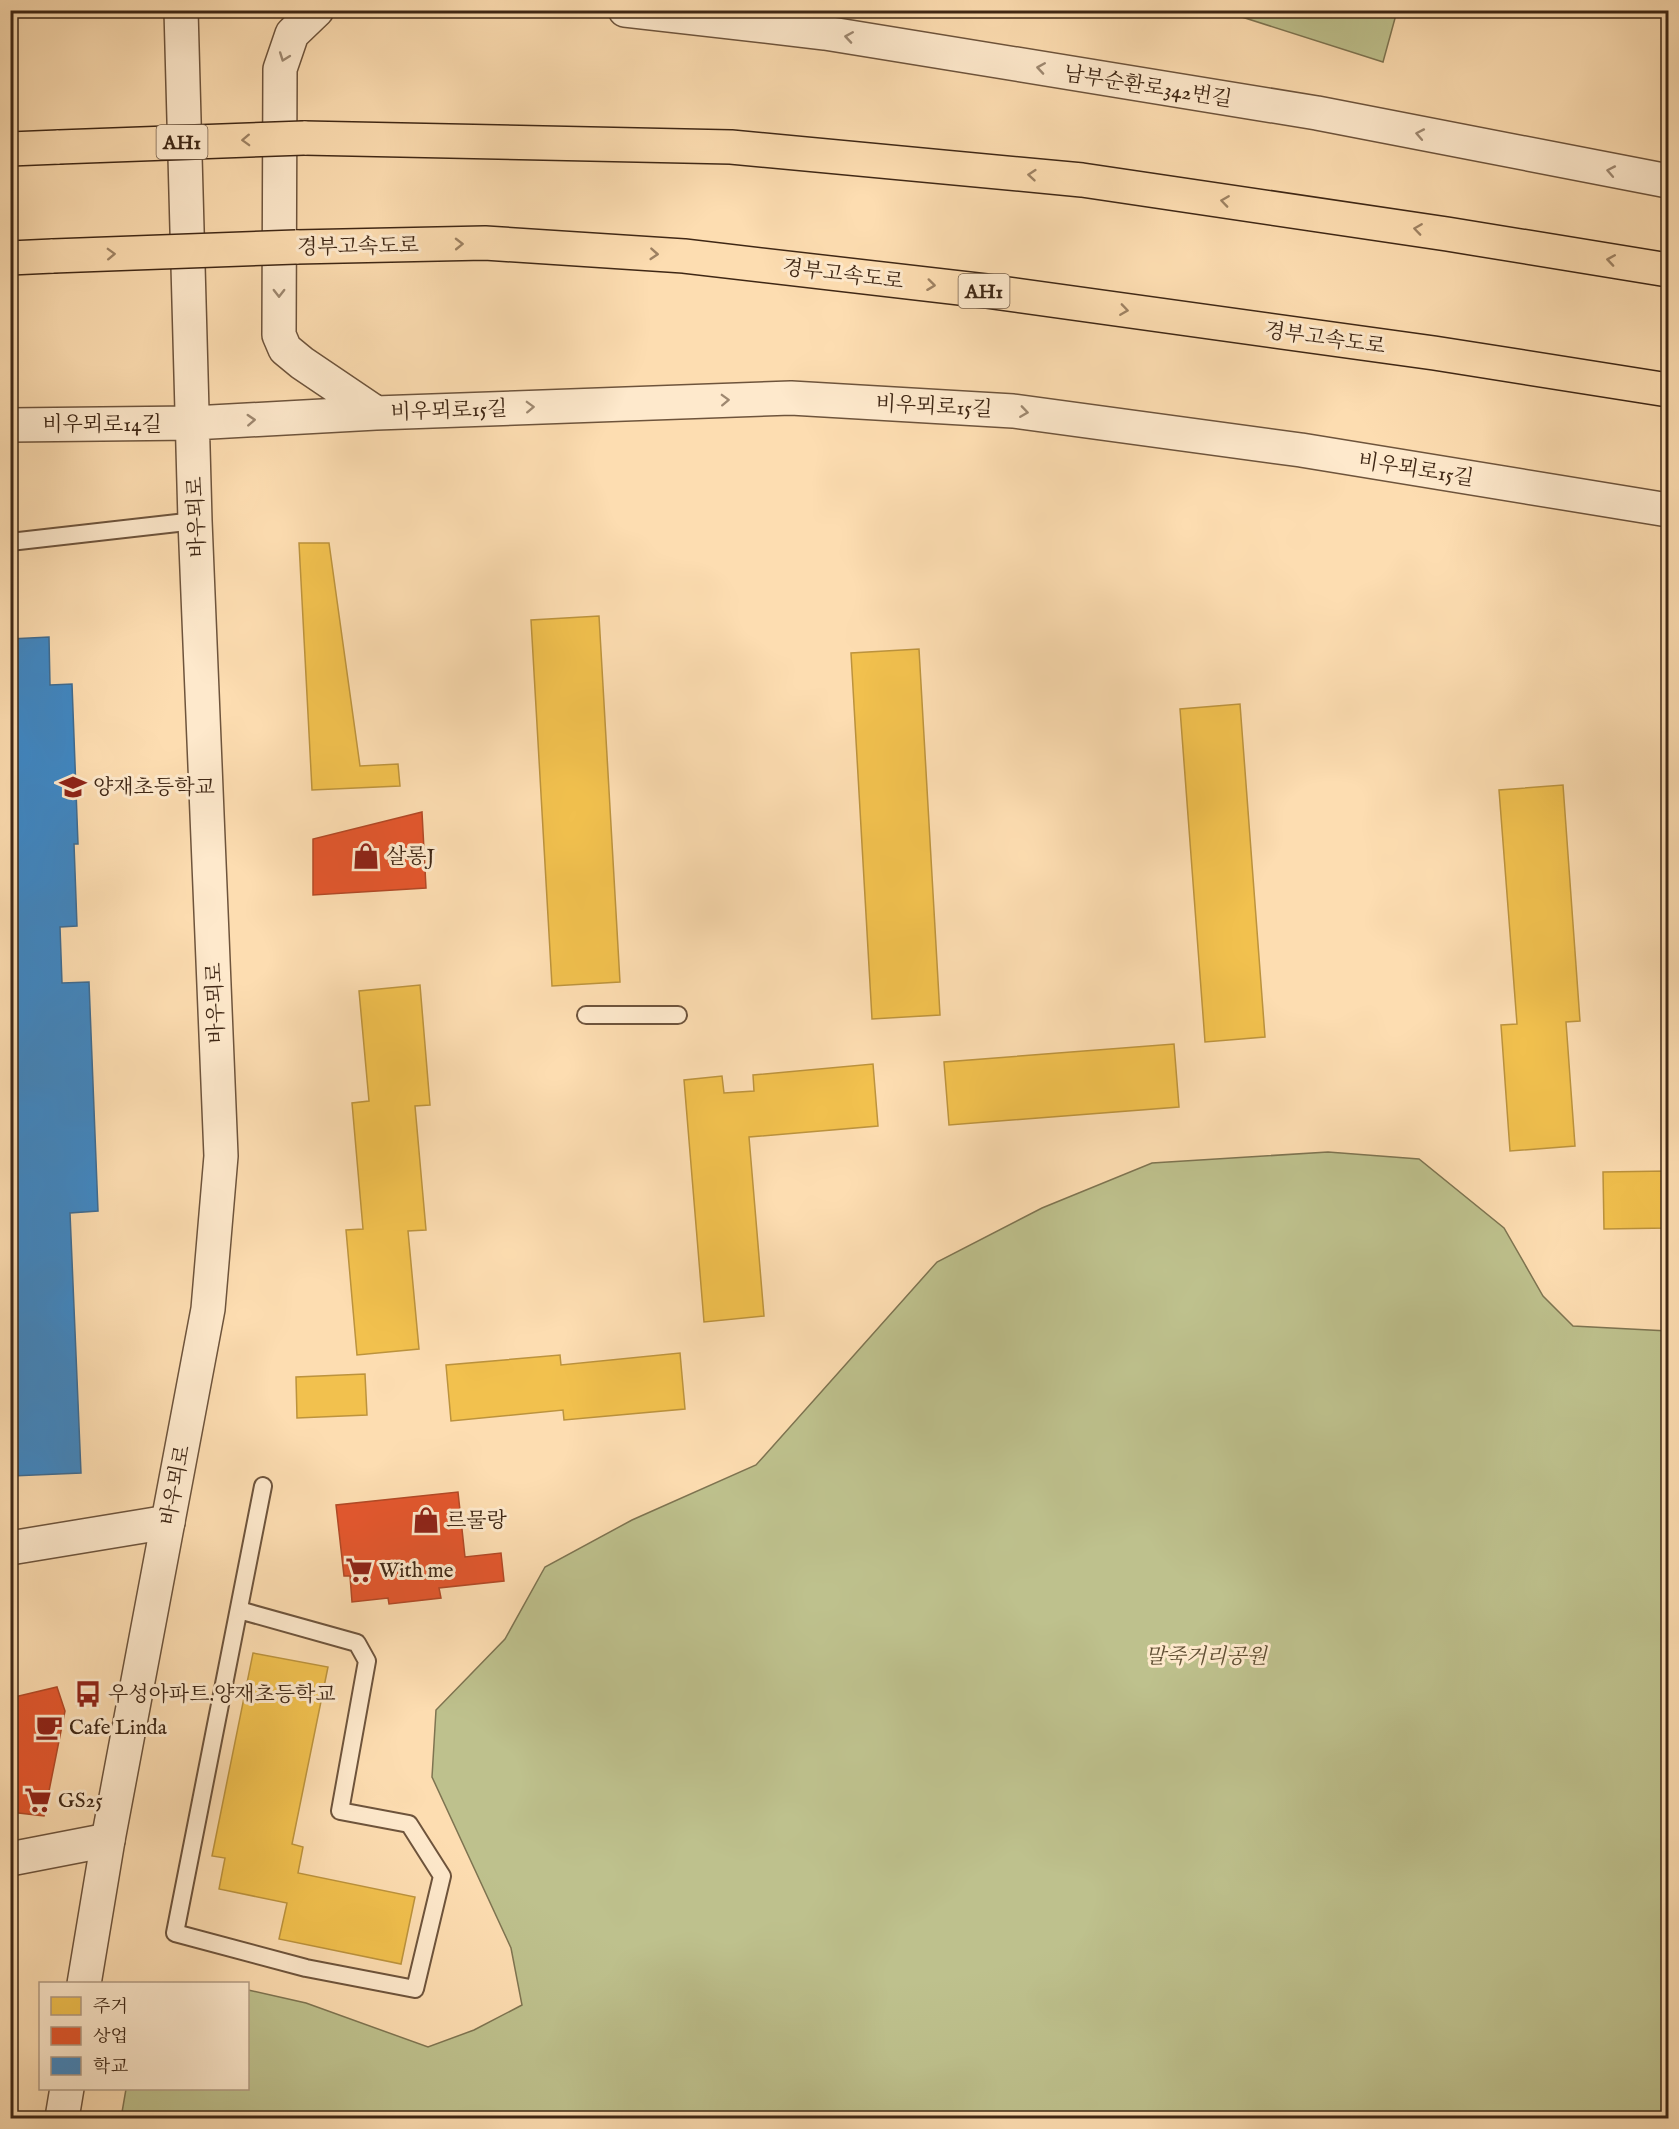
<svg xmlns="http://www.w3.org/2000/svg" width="1679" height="2129" font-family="'IM FELL English','Noto Serif KR',serif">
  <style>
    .green { fill: #bec18d; stroke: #7e7451; stroke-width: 1.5 }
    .homes { fill: #f2c14e; stroke: #bc933d; stroke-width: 1.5 }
    .shops { fill: #e4572e; stroke: #b24926; stroke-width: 1.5 }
    .schools { fill: #3f88c5; stroke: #3f6b90; stroke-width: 1.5 }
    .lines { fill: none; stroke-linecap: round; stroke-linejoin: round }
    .service-casing { stroke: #6e543c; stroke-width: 20 }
    .minor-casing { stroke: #6e543c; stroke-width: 36 }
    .tertiary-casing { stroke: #6e543c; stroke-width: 36 }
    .trunk-casing { stroke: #3f2715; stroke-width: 36 }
    .service { stroke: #fee9cc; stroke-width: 16 }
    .minor { stroke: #fee9cc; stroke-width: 33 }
    .tertiary { stroke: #fee9cc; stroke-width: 33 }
    .trunk { stroke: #fdddb1; stroke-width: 33 }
    .trunk-bridge-casing { stroke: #3f2715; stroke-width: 36; stroke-linecap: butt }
    .trunk-bridge { stroke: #fdddb1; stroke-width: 33 }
    .oneway { stroke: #9e8870 }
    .oneway2 { stroke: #9e8263 }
    .labels { text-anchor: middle; stroke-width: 6; stroke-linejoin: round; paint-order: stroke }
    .shield { fill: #fee9cc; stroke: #78614c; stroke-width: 1.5 }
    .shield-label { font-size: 20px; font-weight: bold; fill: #3f2715 }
    .street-label { font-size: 21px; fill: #3f2715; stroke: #fee9cc }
    .poi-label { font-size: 21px; fill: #3f2715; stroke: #fee9cc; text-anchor: start }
    .park-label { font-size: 21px; font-style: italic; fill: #5f4e33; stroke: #fee9cc }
  </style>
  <rect width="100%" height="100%" fill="#fdddb1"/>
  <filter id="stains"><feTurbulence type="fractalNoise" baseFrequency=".00333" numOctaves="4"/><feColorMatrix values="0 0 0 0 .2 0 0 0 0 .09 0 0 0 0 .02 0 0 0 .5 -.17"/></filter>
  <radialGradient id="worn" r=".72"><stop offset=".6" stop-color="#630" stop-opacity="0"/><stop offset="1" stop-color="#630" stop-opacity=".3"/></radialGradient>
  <path class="green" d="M 1223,11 L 1397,11 L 1383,62 Z
    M 1328,1152 L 1419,1159 L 1504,1228 L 1543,1296 L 1573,1326 L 1668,1331 L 1668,2118 L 121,2118 L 126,2089 L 248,2088 L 248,1990 L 306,2003 L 428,2047 L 474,2030 L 522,2005 L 511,1948 L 432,1777 L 436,1710 L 505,1639 L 545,1567 L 632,1520 L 756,1465 L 937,1262 L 1042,1208 L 1152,1163 Z"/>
  <path class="homes" d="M 299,543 L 329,543 L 360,766 L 398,764 L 400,786 L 312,790 Z
    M 599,616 L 620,982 L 552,986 L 531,620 Z
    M 919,649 L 940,1015 L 872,1019 L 851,653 Z
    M 1240,704 L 1265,1037 L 1205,1042 L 1180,709 Z
    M 1563,785 L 1580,1021 L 1566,1022 L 1575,1146 L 1510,1151 L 1501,1025 L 1517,1024 L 1499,790 Z
    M 420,985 L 430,1105 L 415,1106 L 426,1230 L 408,1231 L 419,1349 L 357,1355 L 346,1230 L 363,1229 L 352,1103 L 369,1101 L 359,991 Z
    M 1174,1044 L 1179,1107 L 949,1125 L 944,1062 Z
    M 873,1064 L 878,1126 L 749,1137 L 764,1316 L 704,1322 L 684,1080 L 722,1076 L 724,1093 L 754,1091 L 753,1075 Z
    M 1668,1171 L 1668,1228 L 1604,1229 L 1603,1172 Z
    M 680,1353 L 685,1409 L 564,1420 L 563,1410 L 451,1421 L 446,1365 L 560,1355 L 561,1365 Z
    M 365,1374 L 367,1415 L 297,1418 L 296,1377 Z
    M 253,1653 L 328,1667 L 292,1844 L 303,1847 L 298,1873 L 415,1897 L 401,1964 L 279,1939 L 287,1903 L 219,1889 L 225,1858 L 212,1856 Z"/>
  <path class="shops" d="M 422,812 L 426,888 L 313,895 L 313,839 Z
    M 458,1492 L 465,1557 L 501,1553 L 504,1581 L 439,1588 L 441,1598 L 389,1604 L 388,1598 L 352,1602 L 350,1576 L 344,1576 L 336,1505 Z
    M 57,1687 L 65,1711 L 44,1816 L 10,1812 L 10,1698 Z"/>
  <path class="schools" d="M 49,637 L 50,685 L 72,684 L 78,844 L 74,844 L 77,926 L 60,927 L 62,983 L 89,982 L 98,1211 L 70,1213 L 81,1473 L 12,1476 L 10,639 Z"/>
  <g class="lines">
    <defs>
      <path id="service" d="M 10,542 L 195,521
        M 586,1015 L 678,1015
        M 239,1610 L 357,1643 L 367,1661 L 340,1811 L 409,1824 L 442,1876 L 415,1989 L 306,1968 L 175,1933 L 263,1486"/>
      <path id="minor" d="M 10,1548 L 168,1522
        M 10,1859 L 108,1840"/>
      <path id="tertiary" d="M 317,10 L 292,34 L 280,69 L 279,335 L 285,349 L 302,363 L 376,413
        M 625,10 L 825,33 L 1317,113 L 1668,181
        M 10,425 L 193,423 L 376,413 L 791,398 L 1013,411 L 1301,450 L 1668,510
        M 84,1984 L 108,1840 L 208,1309 L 221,1156 L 195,521 L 181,10
        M 62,2118 L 67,2088"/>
      <path id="trunk" d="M 304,138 L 731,147 L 1082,180 L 1447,234 L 1668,270
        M 10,149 L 59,147
        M 296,247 L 485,243 L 684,256 L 986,291 L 1434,353 L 1668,390
        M 10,258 L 53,256"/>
    </defs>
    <use href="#service" class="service-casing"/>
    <use href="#minor" class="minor-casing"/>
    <use href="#tertiary" class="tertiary-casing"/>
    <use href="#trunk" class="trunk-casing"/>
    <use href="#service" class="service"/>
    <use href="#minor" class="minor"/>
    <use href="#tertiary" class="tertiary"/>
    <use href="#trunk" class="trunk"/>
    <defs>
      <path id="trunk-bridge" d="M 59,147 L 304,138
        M 53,256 L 296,247"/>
    </defs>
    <use href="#trunk-bridge" class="trunk-bridge-casing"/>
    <use href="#trunk-bridge" class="trunk-bridge"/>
  </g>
  <defs><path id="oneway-chevron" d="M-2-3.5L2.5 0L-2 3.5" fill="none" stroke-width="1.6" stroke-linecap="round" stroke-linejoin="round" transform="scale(1.5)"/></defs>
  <g class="oneway">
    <use href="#oneway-chevron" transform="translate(849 37) rotate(-171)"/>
    <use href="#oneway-chevron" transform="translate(284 57) rotate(110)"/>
    <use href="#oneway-chevron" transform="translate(1041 68) rotate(-171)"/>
    <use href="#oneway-chevron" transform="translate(1420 134) rotate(-169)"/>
    <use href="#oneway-chevron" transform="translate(1611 171) rotate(-169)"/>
    <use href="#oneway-chevron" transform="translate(279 293) rotate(90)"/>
    <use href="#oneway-chevron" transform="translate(725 400) rotate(-2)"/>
    <use href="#oneway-chevron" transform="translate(530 407) rotate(-2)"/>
    <use href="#oneway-chevron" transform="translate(1024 412) rotate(8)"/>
    <use href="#oneway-chevron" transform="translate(251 420) rotate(-3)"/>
  </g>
  <g class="oneway2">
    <use href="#oneway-chevron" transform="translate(246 140) rotate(178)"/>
    <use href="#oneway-chevron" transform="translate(1032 175) rotate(-175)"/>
    <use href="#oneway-chevron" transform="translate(1225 201) rotate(-172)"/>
    <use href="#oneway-chevron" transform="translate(1418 229) rotate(-172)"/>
    <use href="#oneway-chevron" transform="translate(459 244) rotate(-1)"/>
    <use href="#oneway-chevron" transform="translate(111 254) rotate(-2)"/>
    <use href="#oneway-chevron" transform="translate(654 254) rotate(4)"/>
    <use href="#oneway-chevron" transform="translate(1611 260) rotate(-171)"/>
    <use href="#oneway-chevron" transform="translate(931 285) rotate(7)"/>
    <use href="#oneway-chevron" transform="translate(1124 310) rotate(8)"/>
  </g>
  <defs>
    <symbol id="school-bare" viewBox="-9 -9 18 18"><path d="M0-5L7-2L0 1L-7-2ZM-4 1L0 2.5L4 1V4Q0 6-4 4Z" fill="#8f2418" stroke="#fee9cc" stroke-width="2.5" paint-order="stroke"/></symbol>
    <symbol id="shop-bare" viewBox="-9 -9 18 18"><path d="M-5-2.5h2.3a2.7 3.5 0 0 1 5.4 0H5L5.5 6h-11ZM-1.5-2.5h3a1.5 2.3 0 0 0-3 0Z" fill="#8f2418" stroke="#fee9cc" stroke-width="2.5" paint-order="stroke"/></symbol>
    <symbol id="supermarket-bare" viewBox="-9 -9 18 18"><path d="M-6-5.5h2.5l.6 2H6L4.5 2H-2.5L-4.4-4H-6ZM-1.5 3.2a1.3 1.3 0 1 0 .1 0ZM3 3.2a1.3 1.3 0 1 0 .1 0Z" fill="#8f2418" stroke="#fee9cc" stroke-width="2.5" paint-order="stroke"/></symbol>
    <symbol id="bus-bare" viewBox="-9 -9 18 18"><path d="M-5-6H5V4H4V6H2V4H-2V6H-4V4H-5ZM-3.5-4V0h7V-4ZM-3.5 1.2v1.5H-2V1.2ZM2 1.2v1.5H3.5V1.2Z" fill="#8f2418" stroke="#fee9cc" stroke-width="2.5" paint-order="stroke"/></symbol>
    <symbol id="cafe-bare" viewBox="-9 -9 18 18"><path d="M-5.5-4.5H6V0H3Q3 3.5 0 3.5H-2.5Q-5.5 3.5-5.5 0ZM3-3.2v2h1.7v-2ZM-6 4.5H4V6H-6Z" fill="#8f2418" stroke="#fee9cc" stroke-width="2.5" paint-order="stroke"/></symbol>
  </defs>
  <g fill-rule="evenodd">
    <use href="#school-bare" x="54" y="768" width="38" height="38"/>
    <use href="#shop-bare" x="347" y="837" width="38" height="38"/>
    <use href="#shop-bare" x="407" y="1501" width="38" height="38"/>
    <use href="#supermarket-bare" x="340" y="1551" width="38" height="38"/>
    <use href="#bus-bare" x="69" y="1675" width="38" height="38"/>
    <use href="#cafe-bare" x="30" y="1708" width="38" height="38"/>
    <use href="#supermarket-bare" x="19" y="1781" width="38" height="38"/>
  </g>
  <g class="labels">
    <g class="shield">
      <rect x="156.5" y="125" width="51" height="34" rx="4.5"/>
      <rect x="958.5" y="274" width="51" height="34" rx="4.5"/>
    </g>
    <g class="shield-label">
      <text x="182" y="149">AH1</text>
      <text x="984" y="298">AH1</text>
    </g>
    <g class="street-label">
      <text transform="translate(1148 86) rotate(9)" y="7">남부순환로342번길</text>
      <text transform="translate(358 246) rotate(-1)" y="7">경부고속도로</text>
      <text transform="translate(843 274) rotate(7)" y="7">경부고속도로</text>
      <text transform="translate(1325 338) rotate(8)" y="7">경부고속도로</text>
      <text transform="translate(934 406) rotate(3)" y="7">비우뫼로15길</text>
      <text transform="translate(449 410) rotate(-2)" y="7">비우뫼로15길</text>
      <text x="102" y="431">비우뫼로14길</text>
      <text transform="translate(1416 469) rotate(9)" y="7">비우뫼로15길</text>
      <text transform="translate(196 517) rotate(-92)" y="7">바우뫼로</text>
      <text transform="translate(215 1003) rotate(-92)" y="7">바우뫼로</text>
      <text transform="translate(175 1485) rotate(-79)" y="7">바우뫼로</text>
    </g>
    <g class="poi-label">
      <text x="93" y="794">양재초등학교</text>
      <text x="386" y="863">살롱J</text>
      <text x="446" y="1527">르물랑</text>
      <text x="379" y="1577">With me</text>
      <text x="108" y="1701">우성아파트.양재초등학교</text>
      <text x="69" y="1734">Cafe Linda</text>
      <text x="58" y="1807">GS25</text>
    </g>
    <g class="park-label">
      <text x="1206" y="1663">말죽거리공원</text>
    </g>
  </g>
  <rect width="1679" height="2129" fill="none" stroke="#fdddb1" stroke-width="36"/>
  <rect x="12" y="12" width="1655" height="2105" fill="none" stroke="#3f2715" stroke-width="3"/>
  <rect x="18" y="18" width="1643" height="2093" fill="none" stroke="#3f2715" stroke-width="1.5"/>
  <rect x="39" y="1982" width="210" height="108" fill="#fee9cc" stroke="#b29b83" stroke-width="1.5"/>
  <rect x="51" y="1997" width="30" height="18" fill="#f2c14e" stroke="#b29b83" stroke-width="1.5"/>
  <text x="93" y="2012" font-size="18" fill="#3f2715">주거</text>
  <rect x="51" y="2027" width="30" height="18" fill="#e4572e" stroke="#b29b83" stroke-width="1.5"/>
  <text x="93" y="2042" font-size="18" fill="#3f2715">상업</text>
  <rect x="51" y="2057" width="30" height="18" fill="#3f88c5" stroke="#b29b83" stroke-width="1.5"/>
  <text x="93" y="2072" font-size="18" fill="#3f2715">학교</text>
  <rect width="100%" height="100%" filter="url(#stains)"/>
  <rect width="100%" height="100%" fill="url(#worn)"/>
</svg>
